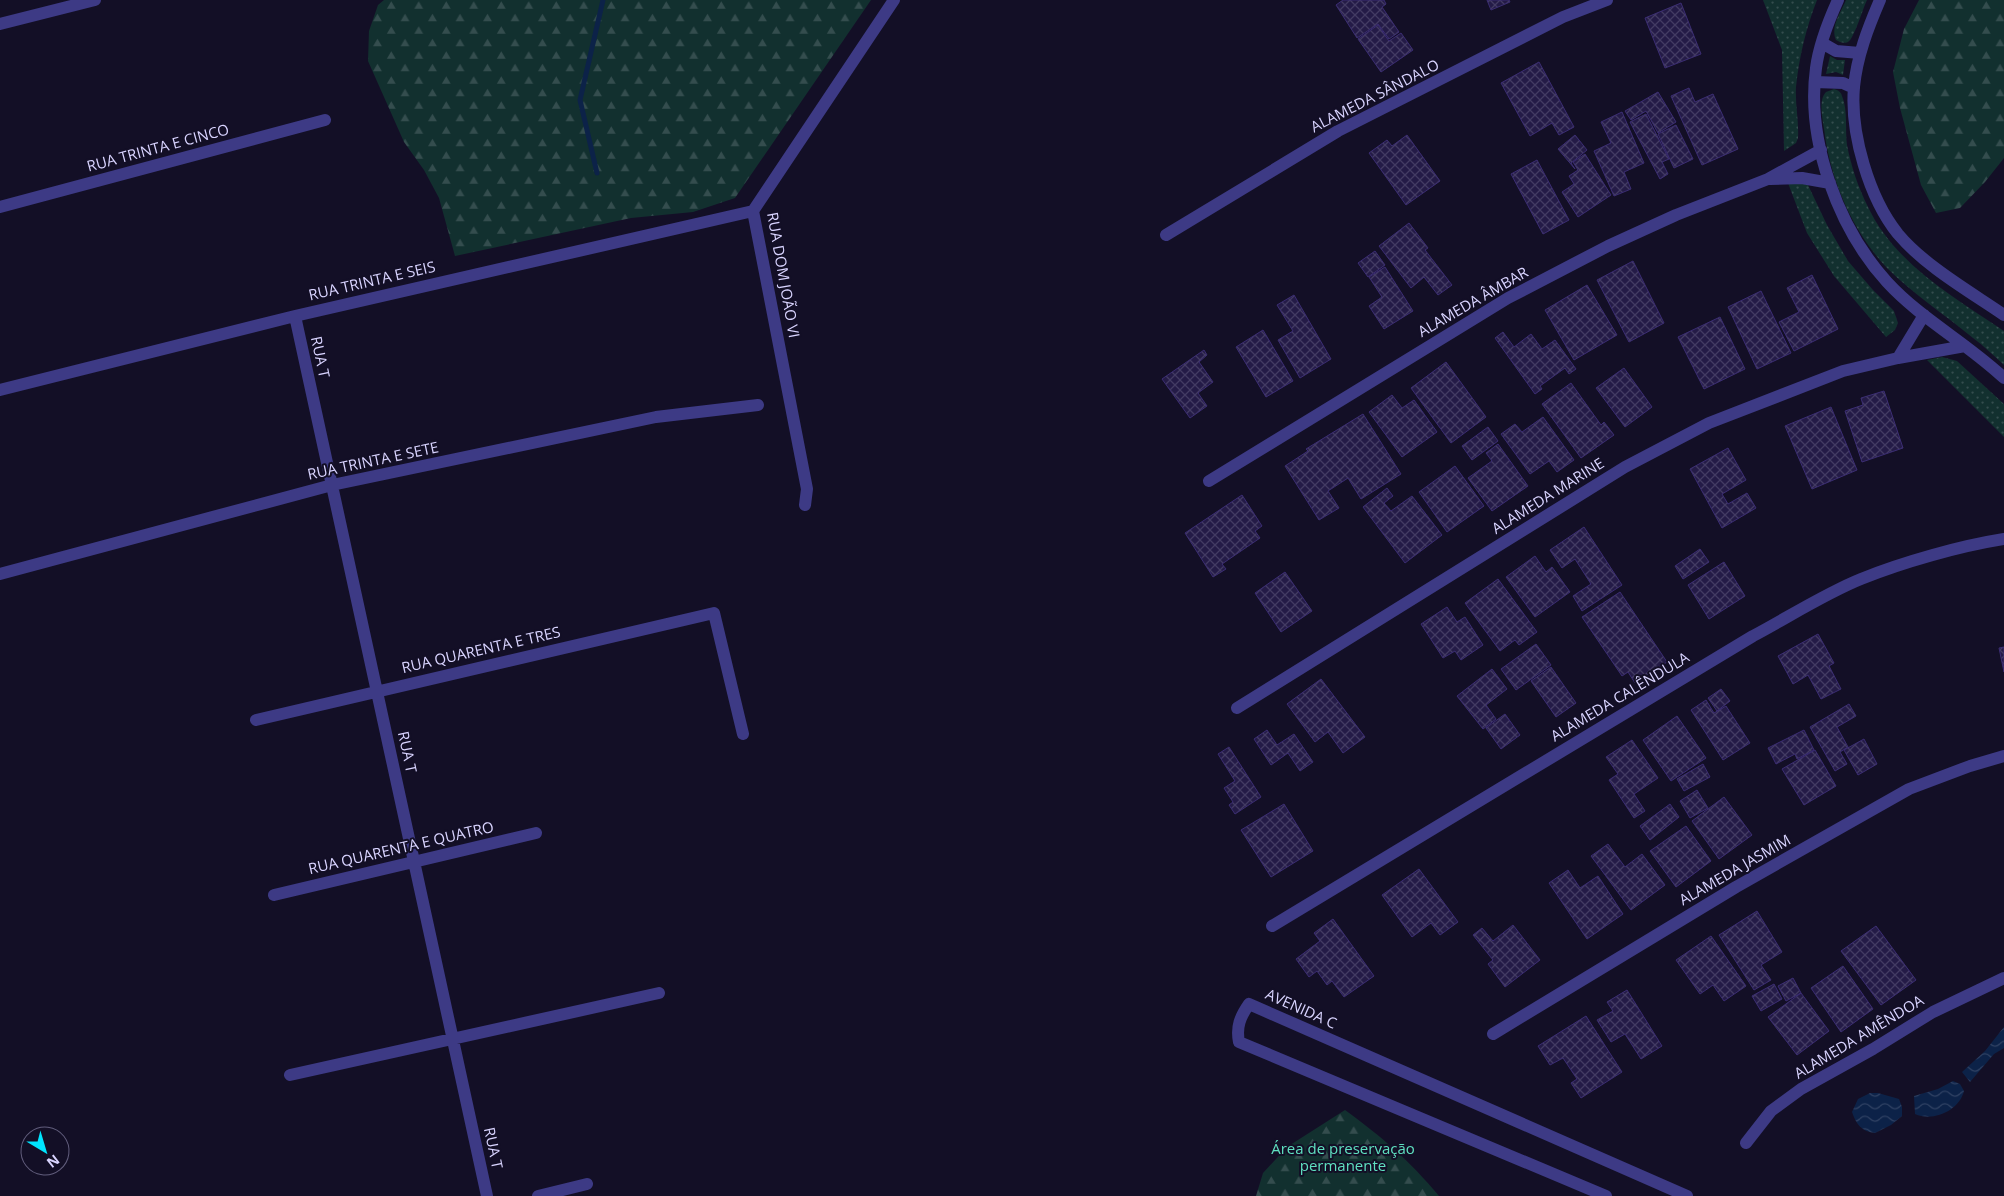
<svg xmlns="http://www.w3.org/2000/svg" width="2004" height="1196" font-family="'Open Sans',sans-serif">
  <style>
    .grass { fill: url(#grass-dots) }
    .forest { fill: url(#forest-firs) }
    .water { fill: url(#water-waves) }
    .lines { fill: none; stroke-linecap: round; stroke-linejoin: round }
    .stream { stroke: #0c2248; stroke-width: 5 }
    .building { fill: url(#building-cross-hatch); stroke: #3b2d73 }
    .minor { stroke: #3d3a85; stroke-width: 12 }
    .labels { text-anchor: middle; stroke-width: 4; stroke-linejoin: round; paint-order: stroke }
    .street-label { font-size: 15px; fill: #d9d4ff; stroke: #130f26 }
    .park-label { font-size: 15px; fill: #5fe0c0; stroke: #130f26 }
  </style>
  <defs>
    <pattern id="grass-dots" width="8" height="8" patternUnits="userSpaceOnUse" patternTransform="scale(1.25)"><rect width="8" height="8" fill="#12302f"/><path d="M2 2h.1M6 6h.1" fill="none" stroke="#344d4e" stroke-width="1.8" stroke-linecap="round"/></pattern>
    <pattern id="forest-firs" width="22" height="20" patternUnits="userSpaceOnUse" patternTransform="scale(1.25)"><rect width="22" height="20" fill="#12302f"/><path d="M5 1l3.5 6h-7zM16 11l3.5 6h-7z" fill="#344d4e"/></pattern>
    <pattern id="water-waves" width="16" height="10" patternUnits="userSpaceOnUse" patternTransform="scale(1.25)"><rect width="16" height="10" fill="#0c2248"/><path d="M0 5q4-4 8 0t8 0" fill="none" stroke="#2f4163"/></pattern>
    <pattern id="building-cross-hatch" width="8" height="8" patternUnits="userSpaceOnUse" patternTransform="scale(1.25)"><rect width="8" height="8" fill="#241b47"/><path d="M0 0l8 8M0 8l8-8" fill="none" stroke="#433b63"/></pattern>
  </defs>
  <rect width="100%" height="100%" fill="#130f26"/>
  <path class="grass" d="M 1763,0 L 1817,0 C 1806,28 1799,57 1796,87 C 1795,104 1799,121 1798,138 L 1796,143 L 1784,151 L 1782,50 Z
    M 1846,0 L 1867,0 C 1863,8 1854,39 1848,42 C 1843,44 1840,42 1836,40 C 1830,27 1841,12 1846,0 Z
    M 1830,56 L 1837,60 L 1845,60 L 1843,75 L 1836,72 L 1826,74 Z
    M 1834,89 C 1838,90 1841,92 1842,96 C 1848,110 1845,130 1847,145 C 1851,166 1858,187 1868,207 C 1895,264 1954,297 2004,331 L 2004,365 C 1994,356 1984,346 1973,338 C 1944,314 1913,294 1887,268 C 1854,233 1832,184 1825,136 C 1824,124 1817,101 1826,92 Z
    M 1794,181 L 1808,185 L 1827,225 L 1848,261 L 1873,290 L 1894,311 L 1898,323 L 1895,330 L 1886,337 L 1834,276 L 1807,233 L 1788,183 Z
    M 1942,357 L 1957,361 L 2004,404 L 2004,437 L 1927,360 Z"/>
  <path class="forest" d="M 384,0 L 871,0 L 735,198 L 693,212 L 631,218 L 455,256 L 439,198 L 424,170 L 404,142 L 368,61 L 369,31 L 378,5 Z
    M 1919,0 L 2004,0 L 2004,158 L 1985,182 L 1960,208 L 1936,213 L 1921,185 L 1900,108 L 1893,72 L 1904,29 Z
    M 1345,1110 C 1382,1137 1410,1161 1439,1196 L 1256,1196 L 1263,1173 L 1287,1147 Z"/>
  <path class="water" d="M 2004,1027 L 2004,1048 L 1994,1054 L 1970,1082 L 1962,1072 L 1985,1051 Z
    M 1953,1081 L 1960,1084 L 1964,1091 C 1959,1111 1933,1122 1915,1114 L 1914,1096 L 1938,1089 Z
    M 1870,1093 L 1878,1093 L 1899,1099 L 1902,1107 L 1902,1116 L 1891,1125 L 1875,1133 C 1862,1132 1856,1124 1852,1112 L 1858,1099 Z"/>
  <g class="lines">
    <path class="stream" d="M 597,173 L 580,100 L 603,0"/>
  </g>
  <path class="building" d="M 1343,0 L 1384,0 L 1386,4 L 1382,7 L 1399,32 L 1389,39 L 1378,24 L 1357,38 L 1336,5 Z
    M 1487,0 L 1509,0 L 1510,2 L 1491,10 Z
    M 1681,3 L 1701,54 L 1665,68 L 1645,18 Z
    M 1378,25 L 1389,41 L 1401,33 L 1413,50 L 1381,72 L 1358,39 Z
    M 1539,62 L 1574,127 L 1559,135 L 1552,123 L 1530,136 L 1501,83 Z
    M 1689,88 L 1695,102 L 1713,94 L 1738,149 L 1702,165 L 1671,96 Z
    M 1658,92 L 1676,122 L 1658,133 L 1646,111 L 1631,120 L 1625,111 Z
    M 1622,112 L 1644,163 L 1624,172 L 1631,189 L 1614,196 L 1594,151 L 1611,143 L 1601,122 Z
    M 1646,114 L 1669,159 L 1662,162 L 1668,174 L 1660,179 L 1630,122 Z
    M 1676,125 L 1693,159 L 1674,168 L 1658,134 Z
    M 1407,135 L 1440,181 L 1406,205 L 1369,153 L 1387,140 L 1392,146 Z
    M 1575,135 L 1587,150 L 1571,163 L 1575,169 L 1558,149 Z
    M 1585,154 L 1611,195 L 1578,217 L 1562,192 L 1574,184 L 1569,176 L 1578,170 L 1573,162 Z
    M 1537,160 L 1569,220 L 1543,234 L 1511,174 Z
    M 1409,223 L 1428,248 L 1425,250 L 1452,285 L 1438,295 L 1424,277 L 1411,288 L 1379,246 Z
    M 1375,251 L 1385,265 L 1368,277 L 1358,263 Z
    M 1633,261 L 1664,323 L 1629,342 L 1597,280 Z
    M 1385,267 L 1413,311 L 1384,329 L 1369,306 L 1382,297 L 1369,277 Z
    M 1812,275 L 1838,329 L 1794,351 L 1779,322 L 1799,312 L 1787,288 Z
    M 1587,285 L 1617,335 L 1574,360 L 1545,310 Z
    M 1761,291 L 1791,353 L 1757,369 L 1728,307 Z
    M 1294,295 L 1331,359 L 1300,378 L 1278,340 L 1293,331 L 1277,305 Z
    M 1720,317 L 1745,369 L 1704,389 L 1678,337 Z
    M 1263,330 L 1293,381 L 1266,397 L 1236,347 Z
    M 1503,332 L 1514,347 L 1531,334 L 1542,349 L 1555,340 L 1576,369 L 1569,374 L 1565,368 L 1540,386 L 1542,389 L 1535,394 L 1495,338 Z
    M 1204,350 L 1207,355 L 1199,362 L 1213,382 L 1198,393 L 1207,406 L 1190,418 L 1162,379 Z
    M 1446,362 L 1486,417 L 1451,443 L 1411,388 Z
    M 1624,368 L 1652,407 L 1625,427 L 1596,388 Z
    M 1571,383 L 1601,425 L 1604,422 L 1614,435 L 1581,458 L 1542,404 Z
    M 1884,391 L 1903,448 L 1862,462 L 1845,411 L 1863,405 L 1861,398 Z
    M 1392,395 L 1402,408 L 1414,400 L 1437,432 L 1402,457 L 1369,412 Z
    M 1831,407 L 1857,470 L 1812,489 L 1785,426 Z
    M 1363,414 L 1401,474 L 1361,499 L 1348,478 L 1328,491 L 1339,508 L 1319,520 L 1285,466 L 1308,451 L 1306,449 Z
    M 1543,417 L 1574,460 L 1557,472 L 1549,461 L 1530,474 L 1501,434 L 1515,424 L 1522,432 Z
    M 1488,427 L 1498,441 L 1472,460 L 1462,446 Z
    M 1498,444 L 1528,486 L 1492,511 L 1468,478 L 1492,461 L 1486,453 Z
    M 1728,448 L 1746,480 L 1722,494 L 1728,504 L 1747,493 L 1756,508 L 1722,528 L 1690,469 Z
    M 1455,466 L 1484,506 L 1447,532 L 1419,492 Z
    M 1387,488 L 1393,496 L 1384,503 L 1391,511 L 1412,496 L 1442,535 L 1405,563 L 1363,507 Z
    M 1242,495 L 1262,526 L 1255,531 L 1260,538 L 1222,564 L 1226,569 L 1213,577 L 1185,533 Z
    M 1584,527 L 1622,585 L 1582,611 L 1573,596 L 1591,584 L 1575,559 L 1562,568 L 1550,550 Z
    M 1700,549 L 1709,562 L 1683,579 L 1675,566 Z
    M 1535,556 L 1546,572 L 1552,567 L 1570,592 L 1535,617 L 1506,577 Z
    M 1724,562 L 1745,596 L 1709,619 L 1688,585 Z
    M 1285,572 L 1312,611 L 1281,632 L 1255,593 Z
    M 1498,579 L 1537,632 L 1519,645 L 1515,640 L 1500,651 L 1465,603 Z
    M 1620,592 L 1667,662 L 1635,683 L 1628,672 L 1622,676 L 1582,617 Z
    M 1447,607 L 1457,622 L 1465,617 L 1483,645 L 1461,660 L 1455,651 L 1443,658 L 1421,624 Z
    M 1818,634 L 1834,663 L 1829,666 L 1841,689 L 1821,699 L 1808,675 L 1793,684 L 1778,656 Z
    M 1536,644 L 1551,665 L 1516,690 L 1501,669 Z
    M 2004,647 L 2004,672 L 1999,648 Z
    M 1551,667 L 1576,703 L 1556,717 L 1531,681 Z
    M 1492,669 L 1507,689 L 1486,705 L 1496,719 L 1483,729 L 1457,696 Z
    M 1321,679 L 1365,737 L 1343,753 L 1328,732 L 1315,742 L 1287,704 Z
    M 1721,689 L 1730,701 L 1717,711 L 1708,698 Z
    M 1706,700 L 1714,713 L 1726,706 L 1750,743 L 1723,760 L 1691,710 Z
    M 1849,704 L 1856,716 L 1837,727 L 1848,747 L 1840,752 L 1847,764 L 1835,771 L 1810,727 Z
    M 1505,714 L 1520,735 L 1501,749 L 1486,728 Z
    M 1677,716 L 1706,758 L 1671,781 L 1643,740 Z
    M 1267,730 L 1277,745 L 1294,734 L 1313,762 L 1300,771 L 1288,753 L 1271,765 L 1254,739 Z
    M 1804,730 L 1814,750 L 1797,759 L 1795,754 L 1776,764 L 1768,748 Z
    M 1864,739 L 1877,764 L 1858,775 L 1844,750 Z
    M 1632,740 L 1658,778 L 1634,794 L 1645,811 L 1634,818 L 1609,780 L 1618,774 L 1606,757 Z
    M 1229,747 L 1261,797 L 1235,814 L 1229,805 L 1233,802 L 1224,788 L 1235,781 L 1218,754 Z
    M 1815,750 L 1836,786 L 1804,805 L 1782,769 Z
    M 1703,764 L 1710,777 L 1684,791 L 1677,779 Z
    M 1697,790 L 1708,808 L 1690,818 L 1680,801 Z
    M 1724,797 L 1752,835 L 1719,859 L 1692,821 Z
    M 1284,804 L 1313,851 L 1271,877 L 1241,830 Z
    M 1670,804 L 1679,817 L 1650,840 L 1640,826 Z
    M 1686,826 L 1711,861 L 1676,887 L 1650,851 Z
    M 1608,844 L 1625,867 L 1642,854 L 1665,885 L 1631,910 L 1591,856 Z
    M 1419,869 L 1458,922 L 1440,935 L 1431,923 L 1412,937 L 1382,895 Z
    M 1568,870 L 1580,888 L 1598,876 L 1623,914 L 1587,939 L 1549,883 Z
    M 1757,911 L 1782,952 L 1761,965 L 1771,980 L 1754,990 L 1719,935 Z
    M 1333,919 L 1374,976 L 1344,997 L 1332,981 L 1327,985 L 1317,971 L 1309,977 L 1296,959 L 1320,941 L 1314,933 Z
    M 1513,925 L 1540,960 L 1505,987 L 1488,964 L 1493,960 L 1473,935 L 1482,928 L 1493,941 Z
    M 1876,926 L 1916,980 L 1881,1005 L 1841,951 Z
    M 1711,936 L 1746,986 L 1724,1001 L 1713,985 L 1700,994 L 1676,960 Z
    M 1843,966 L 1873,1009 L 1841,1032 L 1811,988 Z
    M 1793,978 L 1801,993 L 1786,1001 L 1778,986 Z
    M 1774,984 L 1782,999 L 1761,1011 L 1752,996 Z
    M 1627,990 L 1662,1046 L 1641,1059 L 1625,1034 L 1611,1042 L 1597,1020 L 1613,1011 L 1607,1002 Z
    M 1801,993 L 1829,1031 L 1797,1055 L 1768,1017 Z
    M 1586,1016 L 1622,1072 L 1581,1098 L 1571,1083 L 1577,1079 L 1563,1058 L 1550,1065 L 1538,1046 Z"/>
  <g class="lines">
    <path class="minor" d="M 1838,0 C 1828,22 1819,45 1816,68 C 1806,141 1838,228 1887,282 C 1921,319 1967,343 2004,378
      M 1880,0 C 1868,28 1857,56 1854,87 C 1850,133 1869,198 1898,234 C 1925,266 1969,291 2004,315
      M 0,24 L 95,0
      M 1822,43 L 1836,51 L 1860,53
      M 1815,82 L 1843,83 L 1854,88
      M 1770,179 L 1802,178 L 1830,183
      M 0,207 L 325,120
      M 1166,235 L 1338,131 L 1563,17 L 1607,0
      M 295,316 L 487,1196
      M 1898,358 L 1924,315
      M 0,390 L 295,316 L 753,211
      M 1209,481 L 1508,298 L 1608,246 L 1676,215 L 1768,179 L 1821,150
      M 805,505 L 807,489 L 753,211 L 894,0
      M 0,574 L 332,485 L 656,417 L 758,405
      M 1237,708 L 1625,467 L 1709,423 L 1843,371 L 1898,358 L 1965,346
      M 256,720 L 714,613 L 743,734
      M 274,895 L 536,833
      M 1272,926 L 1753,636 C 1787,618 1826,593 1861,579 C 1903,562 1960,546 2004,539
      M 1493,1034 L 1736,887 L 1909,789 L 1970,766 L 2004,756
      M 290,1075 L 659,993
      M 1746,1143 L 1771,1111 L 1801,1089 L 1873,1049 L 1933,1012 L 2004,978
      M 538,1196 L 587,1184
      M 1606,1196 L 1239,1042 C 1236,1027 1240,1017 1249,1004 L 1687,1196"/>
  </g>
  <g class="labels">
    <g class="street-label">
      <text transform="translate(1375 96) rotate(-27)" y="5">ALAMEDA SÂNDALO</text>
      <text transform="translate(158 148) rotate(-15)" y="5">RUA TRINTA E CINCO</text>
      <text transform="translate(783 275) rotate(80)" y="5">RUA DOM JOÃO VI</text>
      <text transform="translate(372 281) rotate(-13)" y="5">RUA TRINTA E SEIS</text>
      <text transform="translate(1473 302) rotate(-30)" y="5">ALAMEDA ÂMBAR</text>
      <text transform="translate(320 357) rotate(78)" y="5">RUA T</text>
      <text transform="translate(373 461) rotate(-12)" y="5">RUA TRINTA E SETE</text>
      <text transform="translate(1548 496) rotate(-32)" y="5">ALAMEDA MARINE</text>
      <text transform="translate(481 650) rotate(-13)" y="5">RUA QUARENTA E TRES</text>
      <text transform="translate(1620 697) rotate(-31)" y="5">ALAMEDA CALÊNDULA</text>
      <text transform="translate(407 752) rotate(78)" y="5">RUA T</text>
      <text transform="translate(401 848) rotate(-13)" y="5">RUA QUARENTA E QUATRO</text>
      <text transform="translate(1735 870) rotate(-30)" y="5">ALAMEDA JASMIM</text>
      <text transform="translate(1301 1009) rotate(24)" y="5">AVENIDA C</text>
      <text transform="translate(1859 1037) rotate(-31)" y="5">ALAMEDA AMÊNDOA</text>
      <text transform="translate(493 1148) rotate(78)" y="5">RUA T</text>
    </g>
    <g class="park-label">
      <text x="1343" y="1154">Área de preservação<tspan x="1343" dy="17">permanente</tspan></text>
    </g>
  </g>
  <g transform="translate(45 1151) rotate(142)"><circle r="24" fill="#130f26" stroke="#625e7d"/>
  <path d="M0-4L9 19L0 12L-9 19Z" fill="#00e5ff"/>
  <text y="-8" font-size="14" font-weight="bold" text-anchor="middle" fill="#d9d4ff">N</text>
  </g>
</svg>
